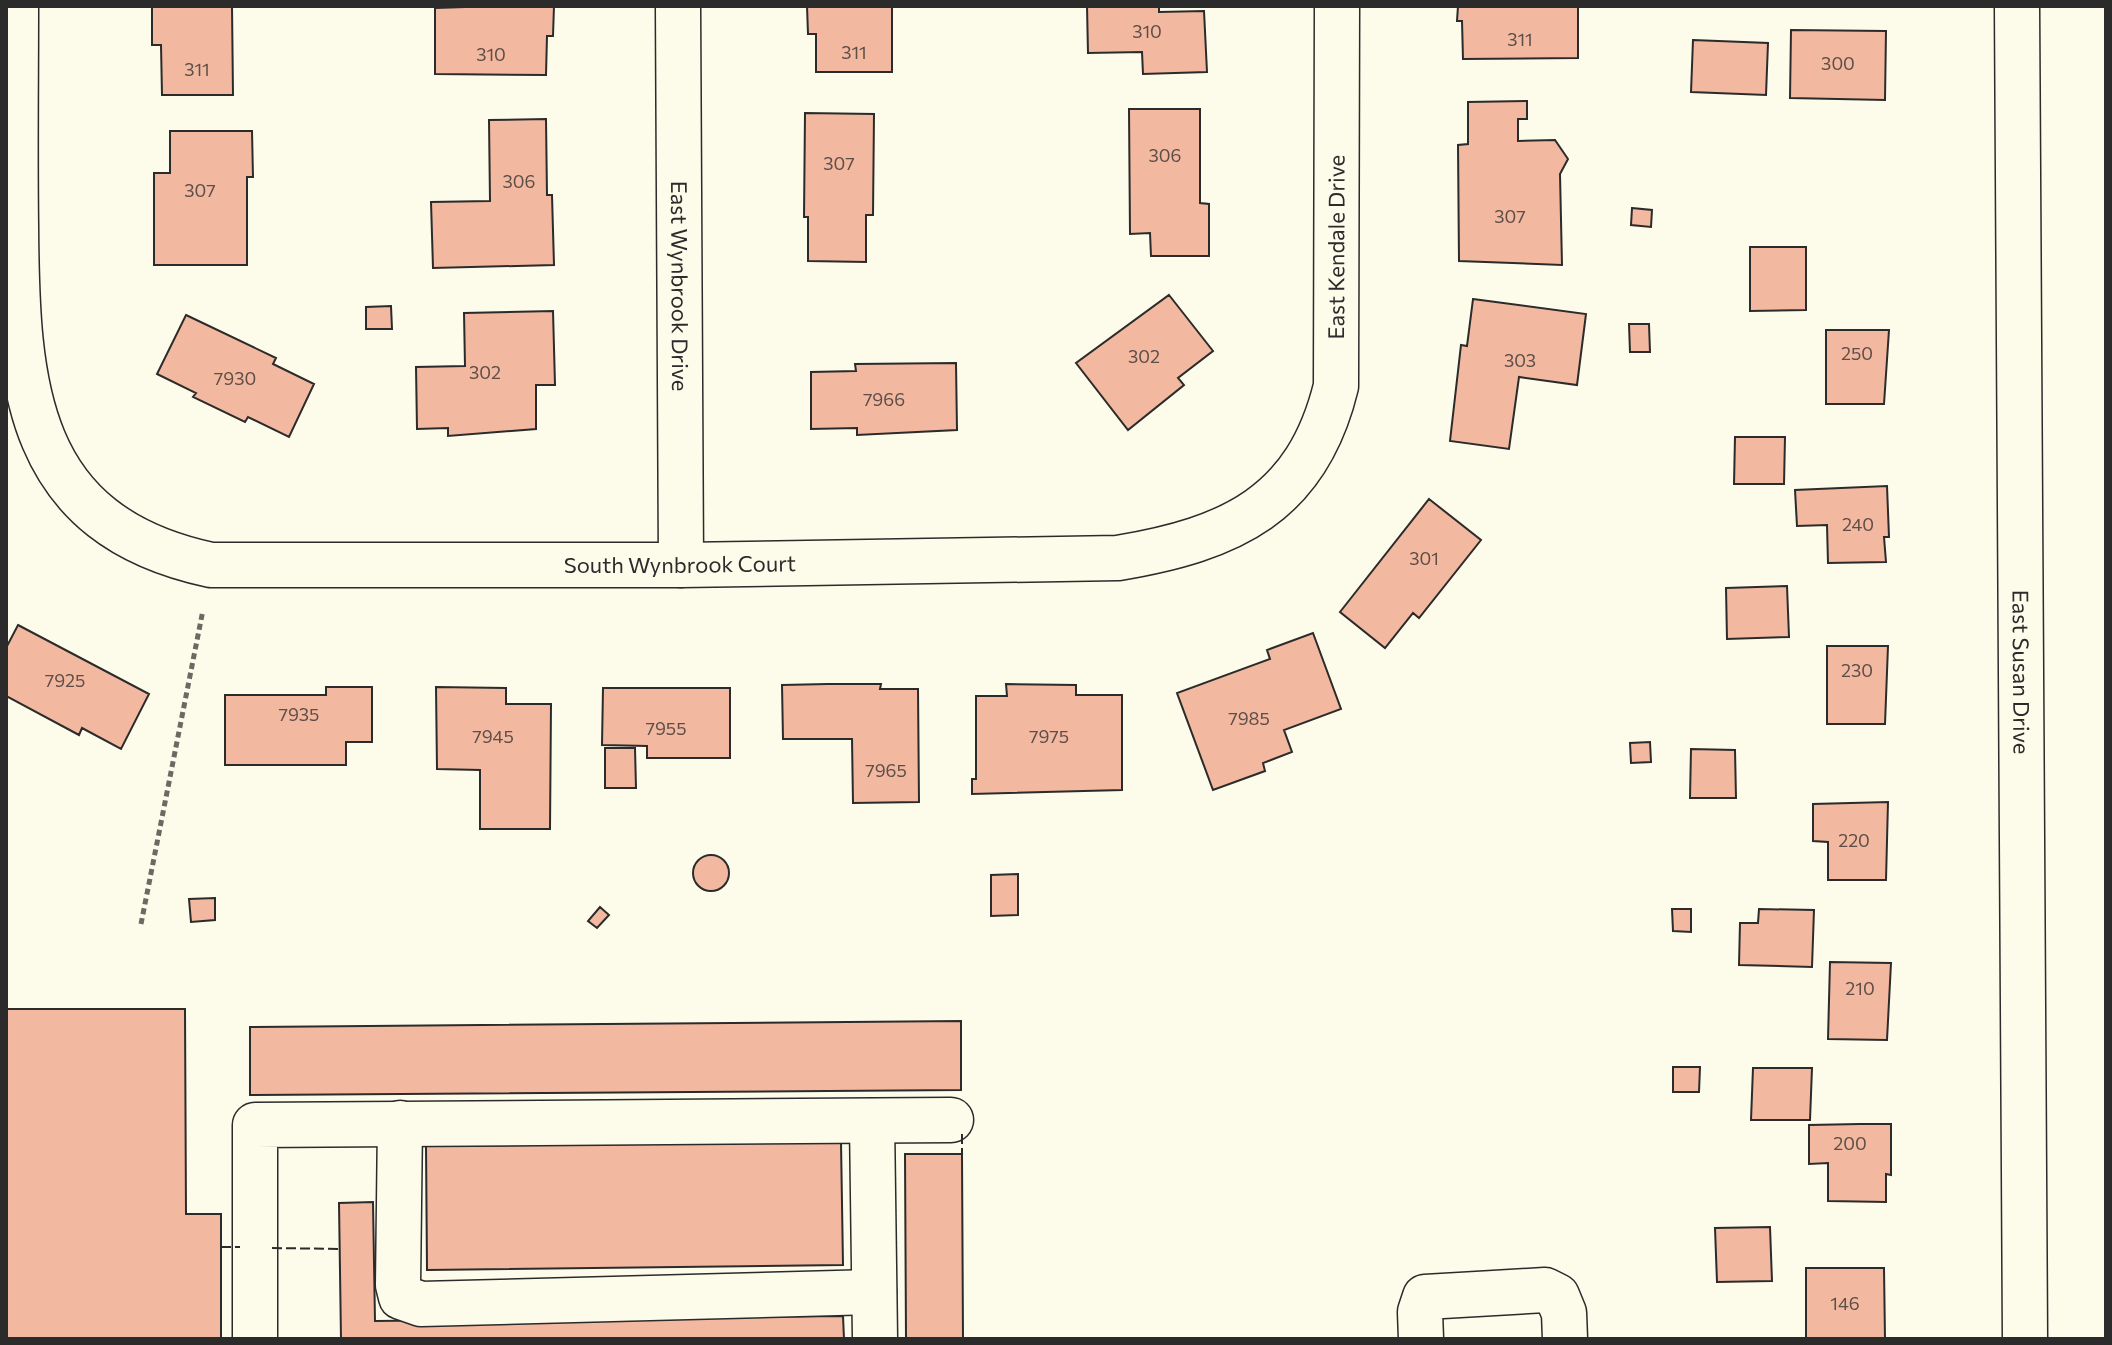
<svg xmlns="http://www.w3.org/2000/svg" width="2112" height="1345" font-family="Commissioner,sans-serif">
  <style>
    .building { fill: #f2b8a0; stroke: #2b2b2b; stroke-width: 2 }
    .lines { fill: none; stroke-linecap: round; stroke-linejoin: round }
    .minor-casing { stroke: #2b2b2b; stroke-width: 47 }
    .path { stroke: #6a6964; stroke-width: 5; stroke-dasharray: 6 4; stroke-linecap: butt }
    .minor { stroke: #fdfbea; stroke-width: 44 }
    .fence { stroke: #2b2b2b; stroke-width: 2; stroke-dasharray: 10 4; stroke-linecap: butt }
    .labels { text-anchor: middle; stroke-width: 6; stroke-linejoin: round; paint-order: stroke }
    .number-label { font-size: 18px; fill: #5d4e48 }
    .street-label { font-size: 22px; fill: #2b2b2b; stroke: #fdfbea }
  </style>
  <rect width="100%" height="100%" fill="#fdfbea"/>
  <path class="building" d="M 152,6 L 232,6 L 233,95 L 162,95 L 161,45 L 152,45 Z
    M 496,6 L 554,6 L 553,36 L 547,36 L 546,75 L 435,74 L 435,8 Z
    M 807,6 L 892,6 L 892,72 L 816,72 L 816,34 L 808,34 Z
    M 1087,6 L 1159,6 L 1159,12 L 1204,11 L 1207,72 L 1143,74 L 1142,52 L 1088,53 Z
    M 1458,6 L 1578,6 L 1578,58 L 1463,59 L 1462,21 L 1457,21 Z
    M 1791,30 L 1886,31 L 1885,100 L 1790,98 Z
    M 1693,40 L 1768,43 L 1766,95 L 1691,92 Z
    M 1527,101 L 1527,119 L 1518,119 L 1518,141 L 1555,140 L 1568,159 L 1560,174 L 1562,265 L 1459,261 L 1458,145 L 1468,144 L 1468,102 Z
    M 1129,109 L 1200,109 L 1200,203 L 1209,204 L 1209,256 L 1151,256 L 1150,233 L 1130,234 Z
    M 805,113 L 874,114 L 873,215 L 866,215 L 866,262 L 808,261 L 808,217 L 804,217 Z
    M 546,119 L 547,195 L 552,195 L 554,265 L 433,268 L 431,202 L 490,201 L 489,120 Z
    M 170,131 L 252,131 L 253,177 L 247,177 L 247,265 L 154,265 L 154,173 L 170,173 Z
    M 1632,208 L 1652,210 L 1651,227 L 1631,225 Z
    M 1750,247 L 1806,247 L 1806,310 L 1750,311 Z
    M 1169,295 L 1213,351 L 1178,378 L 1184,385 L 1128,430 L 1076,363 Z
    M 1473,299 L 1586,314 L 1577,385 L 1519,377 L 1509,449 L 1450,441 L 1461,345 L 1467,346 Z
    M 391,306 L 392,329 L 366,329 L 366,307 Z
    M 553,311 L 555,385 L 536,385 L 536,429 L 448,436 L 448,428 L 417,429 L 416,367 L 465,366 L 464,313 Z
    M 186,315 L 276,358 L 273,364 L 314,384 L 289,437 L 248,417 L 245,422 L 193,397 L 196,393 L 157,374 Z
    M 1629,324 L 1649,324 L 1650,352 L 1630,352 Z
    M 1826,330 L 1889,330 L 1884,404 L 1826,404 Z
    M 956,363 L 957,430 L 857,435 L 857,428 L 811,429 L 811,372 L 856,371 L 855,364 Z
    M 1735,437 L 1785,437 L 1784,484 L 1734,484 Z
    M 1887,486 L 1889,537 L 1884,537 L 1886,562 L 1828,563 L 1827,525 L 1797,526 L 1795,490 Z
    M 1429,499 L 1481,540 L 1419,618 L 1413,613 L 1385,648 L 1340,612 Z
    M 1726,588 L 1787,586 L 1789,637 L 1727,639 Z
    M 18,625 L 149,694 L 121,749 L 82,728 L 79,735 L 6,696 L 6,648 Z
    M 1313,633 L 1341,709 L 1284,730 L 1292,752 L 1263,763 L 1265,771 L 1213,790 L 1177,693 L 1270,659 L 1267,650 Z
    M 1827,646 L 1888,646 L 1885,724 L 1827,724 Z
    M 828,684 L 881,684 L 880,689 L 918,689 L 919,802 L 853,803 L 852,739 L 783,739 L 782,685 Z
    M 1006,684 L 1076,685 L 1076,695 L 1122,695 L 1122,790 L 972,794 L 972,779 L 976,779 L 976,696 L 1007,696 Z
    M 326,687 L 372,687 L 372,742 L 346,742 L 346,765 L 225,765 L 225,695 L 326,695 Z
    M 436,687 L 506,688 L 506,704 L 551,704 L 550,829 L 480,829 L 480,770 L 437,769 Z
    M 603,688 L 730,688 L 730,758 L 647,758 L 647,746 L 602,745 Z
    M 1650,742 L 1651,762 L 1631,763 L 1630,743 Z
    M 605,748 L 635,748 L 636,788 L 605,788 Z
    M 1691,749 L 1735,750 L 1736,798 L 1690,798 Z
    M 1888,802 L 1886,880 L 1828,880 L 1828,842 L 1813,841 L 1813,804 Z
    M693 873a18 18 0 1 1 36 0a18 18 0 1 1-36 0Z
    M 1018,874 L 1018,915 L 991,916 L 991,875 Z
    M 215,898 L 215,920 L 191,922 L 189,899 Z
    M 600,907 L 609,915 L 597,928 L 588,921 Z
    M 1672,909 L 1691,909 L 1691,932 L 1673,931 Z
    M 1759,909 L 1814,910 L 1812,967 L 1739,965 L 1740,923 L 1758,923 Z
    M 1830,962 L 1891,963 L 1887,1040 L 1828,1039 Z
    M 6,1009 L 185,1009 L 186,1214 L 221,1214 L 221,1339 L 6,1339 Z
    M 961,1021 L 961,1090 L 250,1095 L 250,1027 Z
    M 1673,1067 L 1700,1067 L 1699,1092 L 1673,1092 Z
    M 1753,1068 L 1812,1068 L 1810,1120 L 1751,1120 Z
    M 1860,1124 L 1891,1124 L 1891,1175 L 1886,1174 L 1886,1202 L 1828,1201 L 1828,1163 L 1809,1164 L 1809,1125 Z
    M 841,1142 L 843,1265 L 427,1270 L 426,1146 Z
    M 905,1154 L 962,1154 L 963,1339 L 906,1339 Z
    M 373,1202 L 375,1321 L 843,1316 L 844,1339 L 341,1339 L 339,1203 Z
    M 1770,1227 L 1772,1281 L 1717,1282 L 1715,1228 Z
    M 1806,1268 L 1884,1268 L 1885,1339 L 1806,1339 Z"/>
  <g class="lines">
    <defs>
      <g id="minor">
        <path id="s1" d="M 16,6 C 16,79 15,152 16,225 C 17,385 24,525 211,565 L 681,565 L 1118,558 C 1231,539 1307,505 1336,386 L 1337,6"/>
        <path id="s2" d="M 678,6 L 681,565"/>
        <path id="s3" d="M 2017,6 L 2025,1339"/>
        <path d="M 872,1121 L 875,1339"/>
        <path d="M 400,1123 L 398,1285 L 401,1297 L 421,1304 L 874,1292"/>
        <path d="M 255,1339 L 255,1125 L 951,1120"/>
        <path d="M 1421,1339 L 1420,1312 L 1425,1297 L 1545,1290 L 1557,1296 L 1564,1313 L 1565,1339"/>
      </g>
    </defs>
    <use href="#minor" class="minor-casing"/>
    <path class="path" d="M 141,924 L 203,610"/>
    <use href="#minor" class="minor"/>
    <path class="fence" d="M 962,1134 L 962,1154
      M 221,1247 L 240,1247
      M 272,1248 L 340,1249"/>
  </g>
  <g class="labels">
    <g class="number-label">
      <text x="1147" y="38">310</text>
      <text x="1520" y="46">311</text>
      <text x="854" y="59">311</text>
      <text x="491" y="61">310</text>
      <text x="1838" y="70">300</text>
      <text x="197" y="76">311</text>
      <text x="1165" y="162">306</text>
      <text x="839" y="170">307</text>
      <text x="519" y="188">306</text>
      <text x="200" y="197">307</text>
      <text x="1510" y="223">307</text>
      <text x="1857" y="360">250</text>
      <text x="1144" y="363">302</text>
      <text x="1520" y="367">303</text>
      <text x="485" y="379">302</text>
      <text x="235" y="385">7930</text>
      <text x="884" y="406">7966</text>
      <text x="1858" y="531">240</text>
      <text x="1424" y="565">301</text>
      <text x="1857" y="677">230</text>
      <text x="65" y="687">7925</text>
      <text x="299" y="721">7935</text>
      <text x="1249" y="725">7985</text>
      <text x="666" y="735">7955</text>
      <text x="493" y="743">7945</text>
      <text x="1049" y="743">7975</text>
      <text x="886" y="777">7965</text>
      <text x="1854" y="847">220</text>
      <text x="1860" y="995">210</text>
      <text x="1850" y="1150">200</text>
      <text x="1845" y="1310">146</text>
    </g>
    <g class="street-label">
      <text dy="8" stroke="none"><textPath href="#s1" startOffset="2000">East Kendale Drive</textPath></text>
      <text dy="8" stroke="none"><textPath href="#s2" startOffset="280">East Wynbrook Drive</textPath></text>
      <text dy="8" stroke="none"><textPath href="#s1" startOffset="1124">South Wynbrook Court</textPath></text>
      <text dy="8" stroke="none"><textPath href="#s3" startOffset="666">East Susan Drive</textPath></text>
    </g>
  </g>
  <rect width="2112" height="1345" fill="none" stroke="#2b2b2b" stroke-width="16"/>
</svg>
